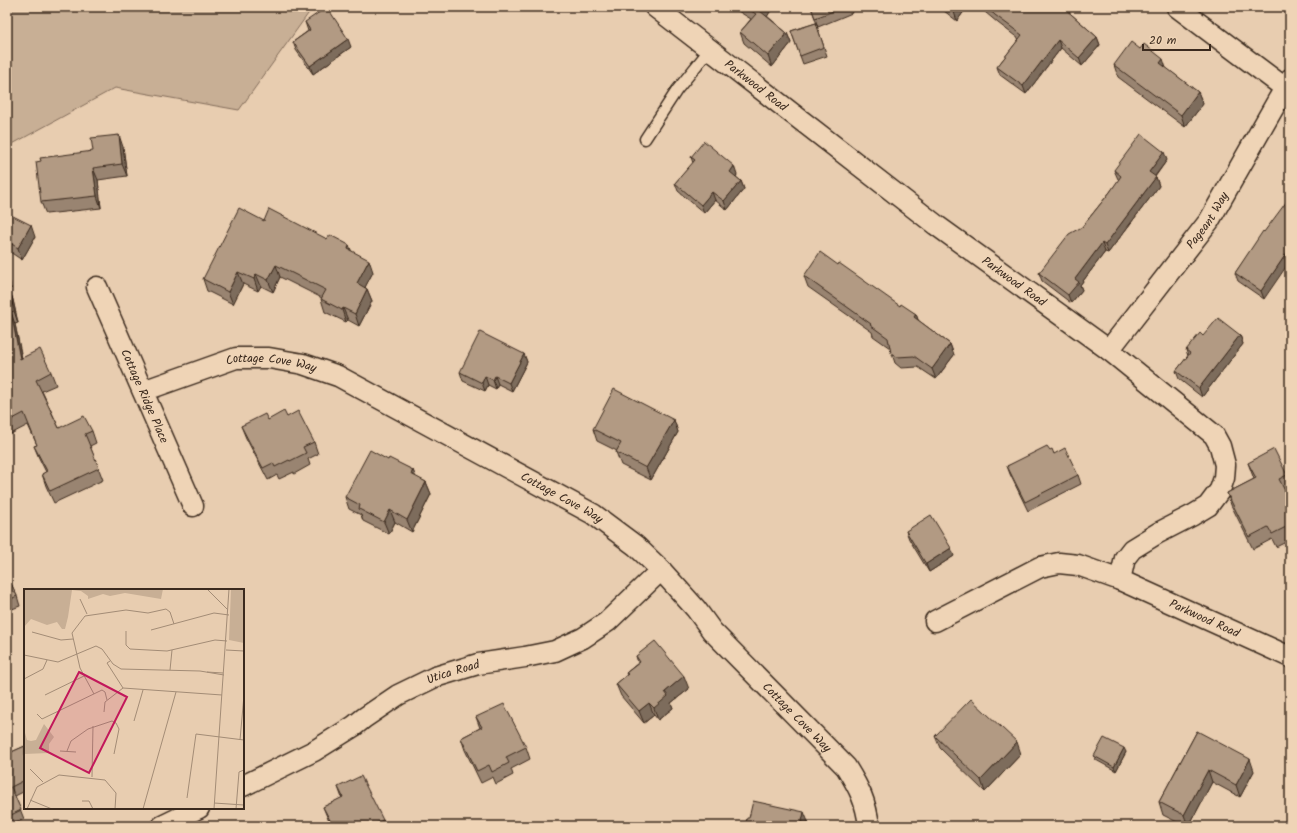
<svg xmlns="http://www.w3.org/2000/svg" width="1297" height="833" font-family="Kalam,sans-serif">
  <style>
    .green { fill: #c8af95; stroke: #826c5a }
    .lines { fill: none; stroke-linecap: round; stroke-linejoin: round }
    .lane-casing { stroke: #3b2a1e; stroke-width: 13 }
    .street-casing { stroke: #3b2a1e; stroke-width: 23 }
    .lane { stroke: #efd4b6; stroke-width: 10 }
    .street { stroke: #efd4b6; stroke-width: 20 }
    .wall { fill: #998471; stroke: #3b2a1e }
    .shaded-wall { fill: #7d6c5c; stroke: #3b2a1e }
    .building { fill: #b29a83; stroke: #3b2a1e }
    .labels { text-anchor: middle; stroke-width: 3; stroke-linejoin: round; paint-order: stroke }
    .street-label { font-size: 12px; fill: #3b2a1e; stroke: #efd4b6 }
    .inset-road { fill: none; stroke: #a38c76; stroke-width: 1 }
    .view { fill: #c2185b; fill-opacity: 0.15; stroke: #c2185b; stroke-width: 2 }
    .inset-edge { fill: none; stroke: #3b2a1e; stroke-width: 2 }
  </style>
  <rect width="100%" height="100%" fill="#e8cdb0"/>
  <filter id="ink" filterUnits="userSpaceOnUse"><feTurbulence type="fractalNoise" baseFrequency=".025" numOctaves="2"/><feDisplacementMap in="SourceGraphic" scale="8" xChannelSelector="R" yChannelSelector="G"/><feConvolveMatrix kernelMatrix="1 2 1 2 8 2 1 2 1" color-interpolation-filters="sRGB"/></filter>
  <g filter="url(#ink)">
    <path class="green" d="M 7,7 L 313,7 L 239,110 L 115,88 L 7,147 Z"/>
    <g class="lines">
      <defs>
        <path id="lane" d="M 645,139 L 677,90 L 710,49"/>
        <g id="street">
          <path id="s1" d="M 655,7 L 936,225 L 1109,350 L 1214,435 L 1220,446 L 1225,465 L 1224,478 L 1220,490 L 1208,506 L 1193,515 L 1158,533 L 1132,549 L 1125,558 L 1120,580"/>
          <path d="M 1177,7 L 1285,88"/>
          <path id="s2" d="M 97,287 L 193,506"/>
          <path id="s3" d="M 1109,350 L 1209,221 L 1290,79"/>
          <path id="s4" d="M 143,391 L 236,358 L 269,358 L 303,364 L 338,376 L 593,514 L 636,546 L 661,570 L 696,609 L 712,631 L 846,767 C 859,788 866,801 869,826"/>
          <path id="s5" d="M 935,621 L 1040,567 L 1059,563 L 1078,565 L 1120,580 L 1290,657"/>
          <path id="s6" d="M 243,786 L 314,751 L 354,726 L 364,718 L 398,695 L 435,677 L 478,664 L 525,657 L 555,651 L 583,638 L 607,622 L 661,570"/>
          <path d="M 162,826 L 199,808"/>
        </g>
      </defs>
      <use href="#lane" class="lane-casing"/>
      <use href="#street" class="street-casing"/>
      <use href="#lane" class="lane"/>
      <use href="#street" class="street"/>
    </g>
    <path class="wall" d="M 733,7 L 773,7 L 767,16 L 787,33 L 791,43 L 772,67 L 744,43 L 740,32 L 751,19 L 733,8 Z
      M 811,7 L 850,7 L 852,13 L 818,27 Z
      M 939,7 L 967,7 L 957,21 Z
      M 979,7 L 1063,7 L 1097,37 L 1100,45 L 1082,66 L 1061,48 L 1026,94 L 1000,75 L 997,67 L 1019,39 L 998,23 Z
      M 305,22 L 351,47 L 313,74 L 296,50 L 293,42 L 308,31 Z
      M 816,23 L 827,56 L 803,64 L 791,31 Z
      M 1114,65 L 1166,68 L 1198,92 L 1203,104 L 1185,127 L 1118,77 Z
      M 123,147 L 127,176 L 98,180 L 101,208 L 46,214 L 41,202 Z
      M 691,157 L 737,175 L 736,177 L 741,181 L 744,189 L 727,210 L 715,200 L 704,213 L 678,191 L 675,183 L 693,163 Z
      M 1167,160 L 1155,177 L 1156,177 L 1159,186 L 1108,253 L 1105,252 L 1080,285 L 1082,290 L 1071,303 L 1042,281 L 1039,273 L 1082,227 L 1110,192 L 1119,180 L 1118,179 L 1114,170 Z
      M 7,213 L 35,237 L 22,260 L 7,250 Z
      M 264,221 L 327,239 L 352,251 L 373,272 L 365,287 L 367,289 L 372,301 L 359,326 L 348,320 L 346,322 L 325,312 L 321,299 L 322,298 L 280,277 L 273,292 L 261,286 L 258,291 L 243,284 L 233,304 L 207,291 L 203,279 Z
      M 1264,232 L 1264,299 L 1238,281 L 1235,273 Z
      M 7,269 L 11,289 L 9,288 L 13,300 L 18,323 L 15,324 L 22,358 L 51,372 L 56,385 L 42,391 L 59,428 L 92,431 L 96,443 L 90,446 L 103,480 L 54,503 L 46,486 L 42,474 L 46,472 L 39,458 L 34,446 L 37,445 L 28,425 L 7,436 L 7,288 L 9,288 L 7,287 Z
      M 804,276 L 900,306 L 916,314 L 918,320 L 950,344 L 954,355 L 936,379 L 918,367 L 901,368 L 895,363 L 890,348 L 873,336 L 872,332 L 808,287 Z
      M 1240,335 L 1243,344 L 1202,397 L 1179,379 L 1176,371 L 1188,356 L 1186,350 L 1203,336 Z
      M 524,354 L 527,362 L 512,391 L 498,384 L 496,389 L 488,385 L 485,391 L 463,381 L 460,372 Z
      M 1290,382 L 1290,397 L 1289,396 L 1286,388 Z
      M 287,417 L 314,442 L 318,454 L 308,459 L 310,465 L 294,474 L 294,472 L 279,479 L 277,475 L 268,480 L 246,438 L 241,426 L 268,420 Z
      M 674,420 L 678,432 L 651,480 L 621,465 L 616,452 L 617,451 L 597,441 L 593,429 Z
      M 1050,450 L 1078,475 L 1081,484 L 1028,511 L 1010,474 L 1007,466 Z
      M 388,460 L 413,470 L 415,477 L 426,482 L 431,494 L 412,532 L 395,522 L 389,534 L 363,521 L 361,515 L 349,509 L 345,497 Z
      M 1248,463 L 1287,475 L 1290,483 L 1290,488 L 1285,491 L 1290,501 L 1290,540 L 1276,547 L 1272,539 L 1253,549 L 1231,505 L 1227,493 L 1254,479 Z
      M 906,531 L 954,556 L 929,572 L 909,539 Z
      M 7,575 L 17,596 L 20,606 L 7,611 Z
      M 636,656 L 689,689 L 671,703 L 673,708 L 658,720 L 654,715 L 644,723 L 621,696 L 616,684 L 627,675 L 626,673 L 638,663 Z
      M 476,717 L 526,747 L 530,759 L 511,769 L 513,775 L 496,784 L 493,777 L 481,783 L 465,750 L 461,738 L 480,728 Z
      M 1197,731 L 1254,771 L 1240,797 L 1212,782 L 1189,826 L 1185,826 L 1163,815 L 1159,802 Z
      M 935,736 L 1021,754 L 985,792 L 940,748 Z
      M 25,746 L 25,791 L 15,796 L 24,819 L 10,826 L 7,826 L 7,754 Z
      M 1126,752 L 1116,771 L 1096,760 L 1094,756 Z
      M 338,787 L 383,820 L 385,826 L 331,826 L 328,819 L 323,807 L 342,798 Z"/>
    <path class="shaded-wall" d="M 762,7 L 773,7 L 764,22 L 760,11 Z
      M 958,7 L 967,7 L 957,21 L 954,12 Z
      M 787,33 L 791,43 L 772,67 L 768,56 Z
      M 1097,37 L 1100,45 L 1082,66 L 1079,58 Z
      M 348,39 L 351,47 L 313,74 L 310,66 Z
      M 1058,40 L 1061,48 L 1026,94 L 1023,86 Z
      M 1163,59 L 1167,71 L 1160,63 Z
      M 1198,92 L 1203,104 L 1185,127 L 1181,115 Z
      M 119,135 L 123,147 L 127,176 L 122,164 Z
      M 1164,152 L 1167,160 L 1152,180 L 1149,172 Z
      M 734,166 L 737,175 L 733,180 L 730,172 Z
      M 93,168 L 98,180 L 101,208 L 97,196 Z
      M 1156,177 L 1159,186 L 1108,253 L 1105,245 Z
      M 741,181 L 744,189 L 727,210 L 724,201 Z
      M 712,192 L 715,200 L 704,213 L 701,205 Z
      M 31,225 L 35,237 L 22,260 L 18,248 Z
      M 1102,243 L 1105,252 L 1080,285 L 1082,290 L 1071,303 L 1068,295 L 1075,279 Z
      M 349,245 L 354,257 L 348,249 Z
      M 1290,248 L 1290,261 L 1264,299 L 1261,291 Z
      M 369,260 L 373,272 L 361,295 L 357,283 Z
      M 276,265 L 280,277 L 273,292 L 268,280 Z
      M 7,269 L 11,289 L 7,278 Z
      M 238,272 L 243,284 L 233,304 L 228,292 Z
      M 256,274 L 261,286 L 258,291 L 254,279 Z
      M 9,288 L 13,300 L 18,323 L 14,311 Z
      M 367,289 L 372,301 L 359,326 L 355,314 Z
      M 343,308 L 348,320 L 346,322 L 342,310 Z
      M 11,312 L 15,324 L 24,371 L 20,359 Z
      M 916,314 L 920,325 L 914,317 Z
      M 1240,335 L 1243,344 L 1202,397 L 1199,388 Z
      M 950,344 L 954,355 L 936,379 L 932,369 Z
      M 524,354 L 527,362 L 512,391 L 509,383 Z
      M 485,376 L 488,385 L 485,391 L 482,383 Z
      M 495,376 L 498,384 L 496,389 L 493,380 Z
      M 674,420 L 678,432 L 651,480 L 646,468 Z
      M 413,470 L 418,483 L 411,474 Z
      M 426,482 L 431,494 L 412,532 L 407,520 Z
      M 390,510 L 395,522 L 389,534 L 384,522 Z
      M 951,548 L 954,556 L 929,572 L 926,564 Z
      M 684,676 L 689,689 L 671,703 L 673,708 L 658,720 L 654,708 L 665,692 Z
      M 649,703 L 654,715 L 644,723 L 639,711 Z
      M 1017,742 L 1021,754 L 985,792 L 981,780 Z
      M 1124,748 L 1126,752 L 1116,771 L 1114,767 Z
      M 1250,759 L 1254,771 L 1240,797 L 1236,785 Z
      M 1208,770 L 1212,782 L 1189,826 L 1188,826 L 1184,815 Z
      M 804,812 L 809,824 L 808,826 L 801,826 Z"/>
    <path class="building" d="M 327,7 L 348,39 L 310,66 L 293,42 L 310,30 L 305,22 Z
      M 745,7 L 762,7 L 760,11 L 787,33 L 768,56 L 740,32 L 756,14 Z
      M 811,7 L 844,7 L 815,18 Z
      M 947,7 L 958,7 L 954,12 Z
      M 986,7 L 1063,7 L 1097,37 L 1079,58 L 1058,40 L 1023,86 L 997,67 L 1022,35 L 995,15 Z
      M 816,23 L 824,47 L 800,56 L 791,31 Z
      M 1131,42 L 1140,49 L 1144,44 L 1163,59 L 1160,63 L 1198,92 L 1181,115 L 1114,65 Z
      M 1141,134 L 1164,152 L 1149,172 L 1156,177 L 1105,245 L 1102,243 L 1075,279 L 1079,282 L 1068,295 L 1039,273 L 1069,234 L 1082,227 L 1110,192 L 1121,176 L 1114,170 Z
      M 119,135 L 122,164 L 93,168 L 97,196 L 41,202 L 36,162 L 41,161 L 40,158 L 93,151 L 91,138 Z
      M 704,141 L 734,166 L 730,172 L 741,181 L 724,201 L 712,192 L 701,205 L 675,183 L 695,160 L 691,157 Z
      M 1290,197 L 1290,248 L 1261,291 L 1235,273 L 1263,231 L 1264,232 Z
      M 239,208 L 264,221 L 269,209 L 327,239 L 330,235 L 349,245 L 348,249 L 369,260 L 357,283 L 367,289 L 355,314 L 343,308 L 342,310 L 321,299 L 326,290 L 276,265 L 268,280 L 256,274 L 254,279 L 238,272 L 228,292 L 203,279 Z
      M 7,213 L 31,225 L 18,248 L 7,241 Z
      M 820,252 L 838,265 L 839,263 L 900,306 L 901,304 L 916,314 L 914,317 L 950,344 L 932,369 L 914,356 L 897,357 L 891,353 L 888,338 L 870,325 L 871,324 L 804,276 Z
      M 7,288 L 9,288 L 14,311 L 11,312 L 20,359 L 40,349 L 51,372 L 36,380 L 59,428 L 84,416 L 92,431 L 85,434 L 99,468 L 50,491 L 42,474 L 47,471 L 34,446 L 37,445 L 24,413 L 7,422 Z
      M 1218,318 L 1240,335 L 1199,388 L 1176,371 L 1190,353 L 1186,350 L 1200,333 L 1203,336 Z
      M 480,332 L 524,354 L 509,383 L 495,376 L 493,380 L 485,376 L 482,383 L 460,372 Z
      M 1290,382 L 1290,391 L 1286,388 Z
      M 614,389 L 674,420 L 646,468 L 616,452 L 621,443 L 593,429 Z
      M 284,411 L 287,417 L 298,411 L 314,442 L 303,447 L 306,453 L 290,461 L 289,460 L 275,467 L 273,463 L 263,468 L 241,426 L 265,414 L 268,420 Z
      M 1047,446 L 1050,450 L 1052,449 L 1054,454 L 1065,448 L 1078,475 L 1025,502 L 1007,466 Z
      M 1274,449 L 1287,475 L 1279,479 L 1290,501 L 1290,525 L 1272,534 L 1268,527 L 1249,537 L 1227,493 L 1256,478 L 1248,463 Z
      M 370,450 L 388,460 L 389,458 L 413,470 L 411,474 L 426,482 L 407,520 L 390,510 L 384,522 L 359,509 L 360,505 L 345,497 Z
      M 931,515 L 951,548 L 926,564 L 906,531 Z
      M 7,575 L 17,596 L 7,601 Z
      M 655,641 L 684,676 L 665,692 L 668,696 L 654,708 L 649,703 L 639,711 L 616,684 L 628,674 L 626,673 L 640,662 L 636,656 Z
      M 971,699 L 1017,742 L 981,780 L 935,736 Z
      M 504,704 L 526,747 L 506,757 L 509,763 L 492,772 L 489,765 L 477,771 L 461,738 L 482,727 L 476,717 Z
      M 1197,731 L 1250,759 L 1236,785 L 1208,770 L 1184,815 L 1159,802 Z
      M 1104,738 L 1124,748 L 1114,767 L 1094,756 Z
      M 25,746 L 25,780 L 11,787 L 21,810 L 7,817 L 7,754 Z
      M 361,776 L 383,820 L 370,826 L 333,826 L 323,807 L 343,797 L 338,787 Z
      M 753,801 L 804,812 L 801,826 L 745,826 L 747,818 L 749,818 Z"/>
  </g>
  <g class="labels">
    <g class="street-label">
      <text dy="4" stroke="none"><textPath href="#s1" startOffset="128">Parkwood Road</textPath></text>
      <text dy="4" stroke="none"><textPath href="#s3" startOffset="163">Pageant Way</textPath></text>
      <text dy="4" stroke="none"><textPath href="#s1" startOffset="452">Parkwood Road</textPath></text>
      <text dy="4" stroke="none"><textPath href="#s4" startOffset="134">Cottage Cove Way</textPath></text>
      <text dy="4" stroke="none"><textPath href="#s2" startOffset="119">Cottage Ridge Place</textPath></text>
      <text dy="4" stroke="none"><textPath href="#s4" startOffset="458">Cottage Cove Way</textPath></text>
      <text dy="4" stroke="none"><textPath href="#s5" startOffset="294">Parkwood Road</textPath></text>
      <text dy="4" stroke="none"><textPath href="#s6" startOffset="240">Utica Road</textPath></text>
      <text dy="4" stroke="none"><textPath href="#s4" startOffset="782">Cottage Cove Way</textPath></text>
    </g>
  </g>
  <g transform="translate(24 589)">
    <rect width="220" height="220" fill="#e8cdb0"/>
    <path d="M 0,0 L 139,0 L 137,10 L 101,4 L 86,7 L 79,5 L 64,10 L 64,7 L 57,2 L 48,1 L 44,28 L 41,40 L 38,40 L 33,33 L 23,36 L 7,30 L 0,38 ZM 207,0 L 220,0 L 220,54 L 205,51 ZM 20,135 L 30,148 L 25,155 L 25,164 L 0,165 L 0,140 L 3,151 L 7,152 L 12,151 Z" fill="#c8af95"/>
    <path class="inset-road" d="M 183,0 L 204,21M 56,10 L 63,25M 127,41 L 190,24 L 205,26M 102,42 L 102,56 L 106,60 L 143,62 L 191,51 L 203,52M 8,43 L 37,51 L 49,50M 202,61 L 220,62M 0,66 L 34,73 L 72,57 L 78,60 L 89,75 L 97,80 L 176,82 L 200,86M 86,72 L 83,74 L 99,99M 220,75 L 220,98M 146,81 L 148,61M 183,83 L 199,84M 0,90 L 19,80 L 23,71M 70,105 L 56,79 L 48,44 L 61,27 L 102,21 L 124,24 L 142,20 L 146,23 L 150,35M 21,106 L 60,87M 80,123 L 81,113 L 99,99 L 198,106M 13,125 L 18,130 L 78,101 L 81,103 L 83,111M 110,132 L 119,101M 216,151 L 220,106M 36,162 L 52,163M 43,162 L 47,152 L 64,140 L 88,132 L 92,134 L 95,140 L 90,165M 6,180 L 19,193M 68,188 L 69,137M 163,209 L 172,145 L 220,151M 6,211 L 28,220M 58,212 L 65,212 L 69,220M 190,214 L 220,216M 3,220 L 13,198 L 35,186 L 81,191 L 92,204 L 91,220M 119,220 L 152,103M 190,220 L 205,0M 212,220 L 215,183 L 220,181"/>
    <path class="view" d="M 55,83 L 103,108 L 65,184 L 16,159 Z"/>
    <rect width="220" height="220" class="inset-edge"/>
  </g>
  <rect width="1297" height="833" fill="none" stroke="#efd4b6" stroke-width="24"/>
  <rect x="12" y="12" width="1273" height="809" fill="none" stroke="#3b2a1e" stroke-width="1.5" filter="url(#ink)"/>
  <path d="M1143 44v6h67v-6" fill="none" stroke="#3b2a1e" stroke-width="2"/>
  <text x="1149" y="44" font-size="12" fill="#3b2a1e" stroke="#efd4b6" stroke-width="3" paint-order="stroke">20 m</text>
</svg>
